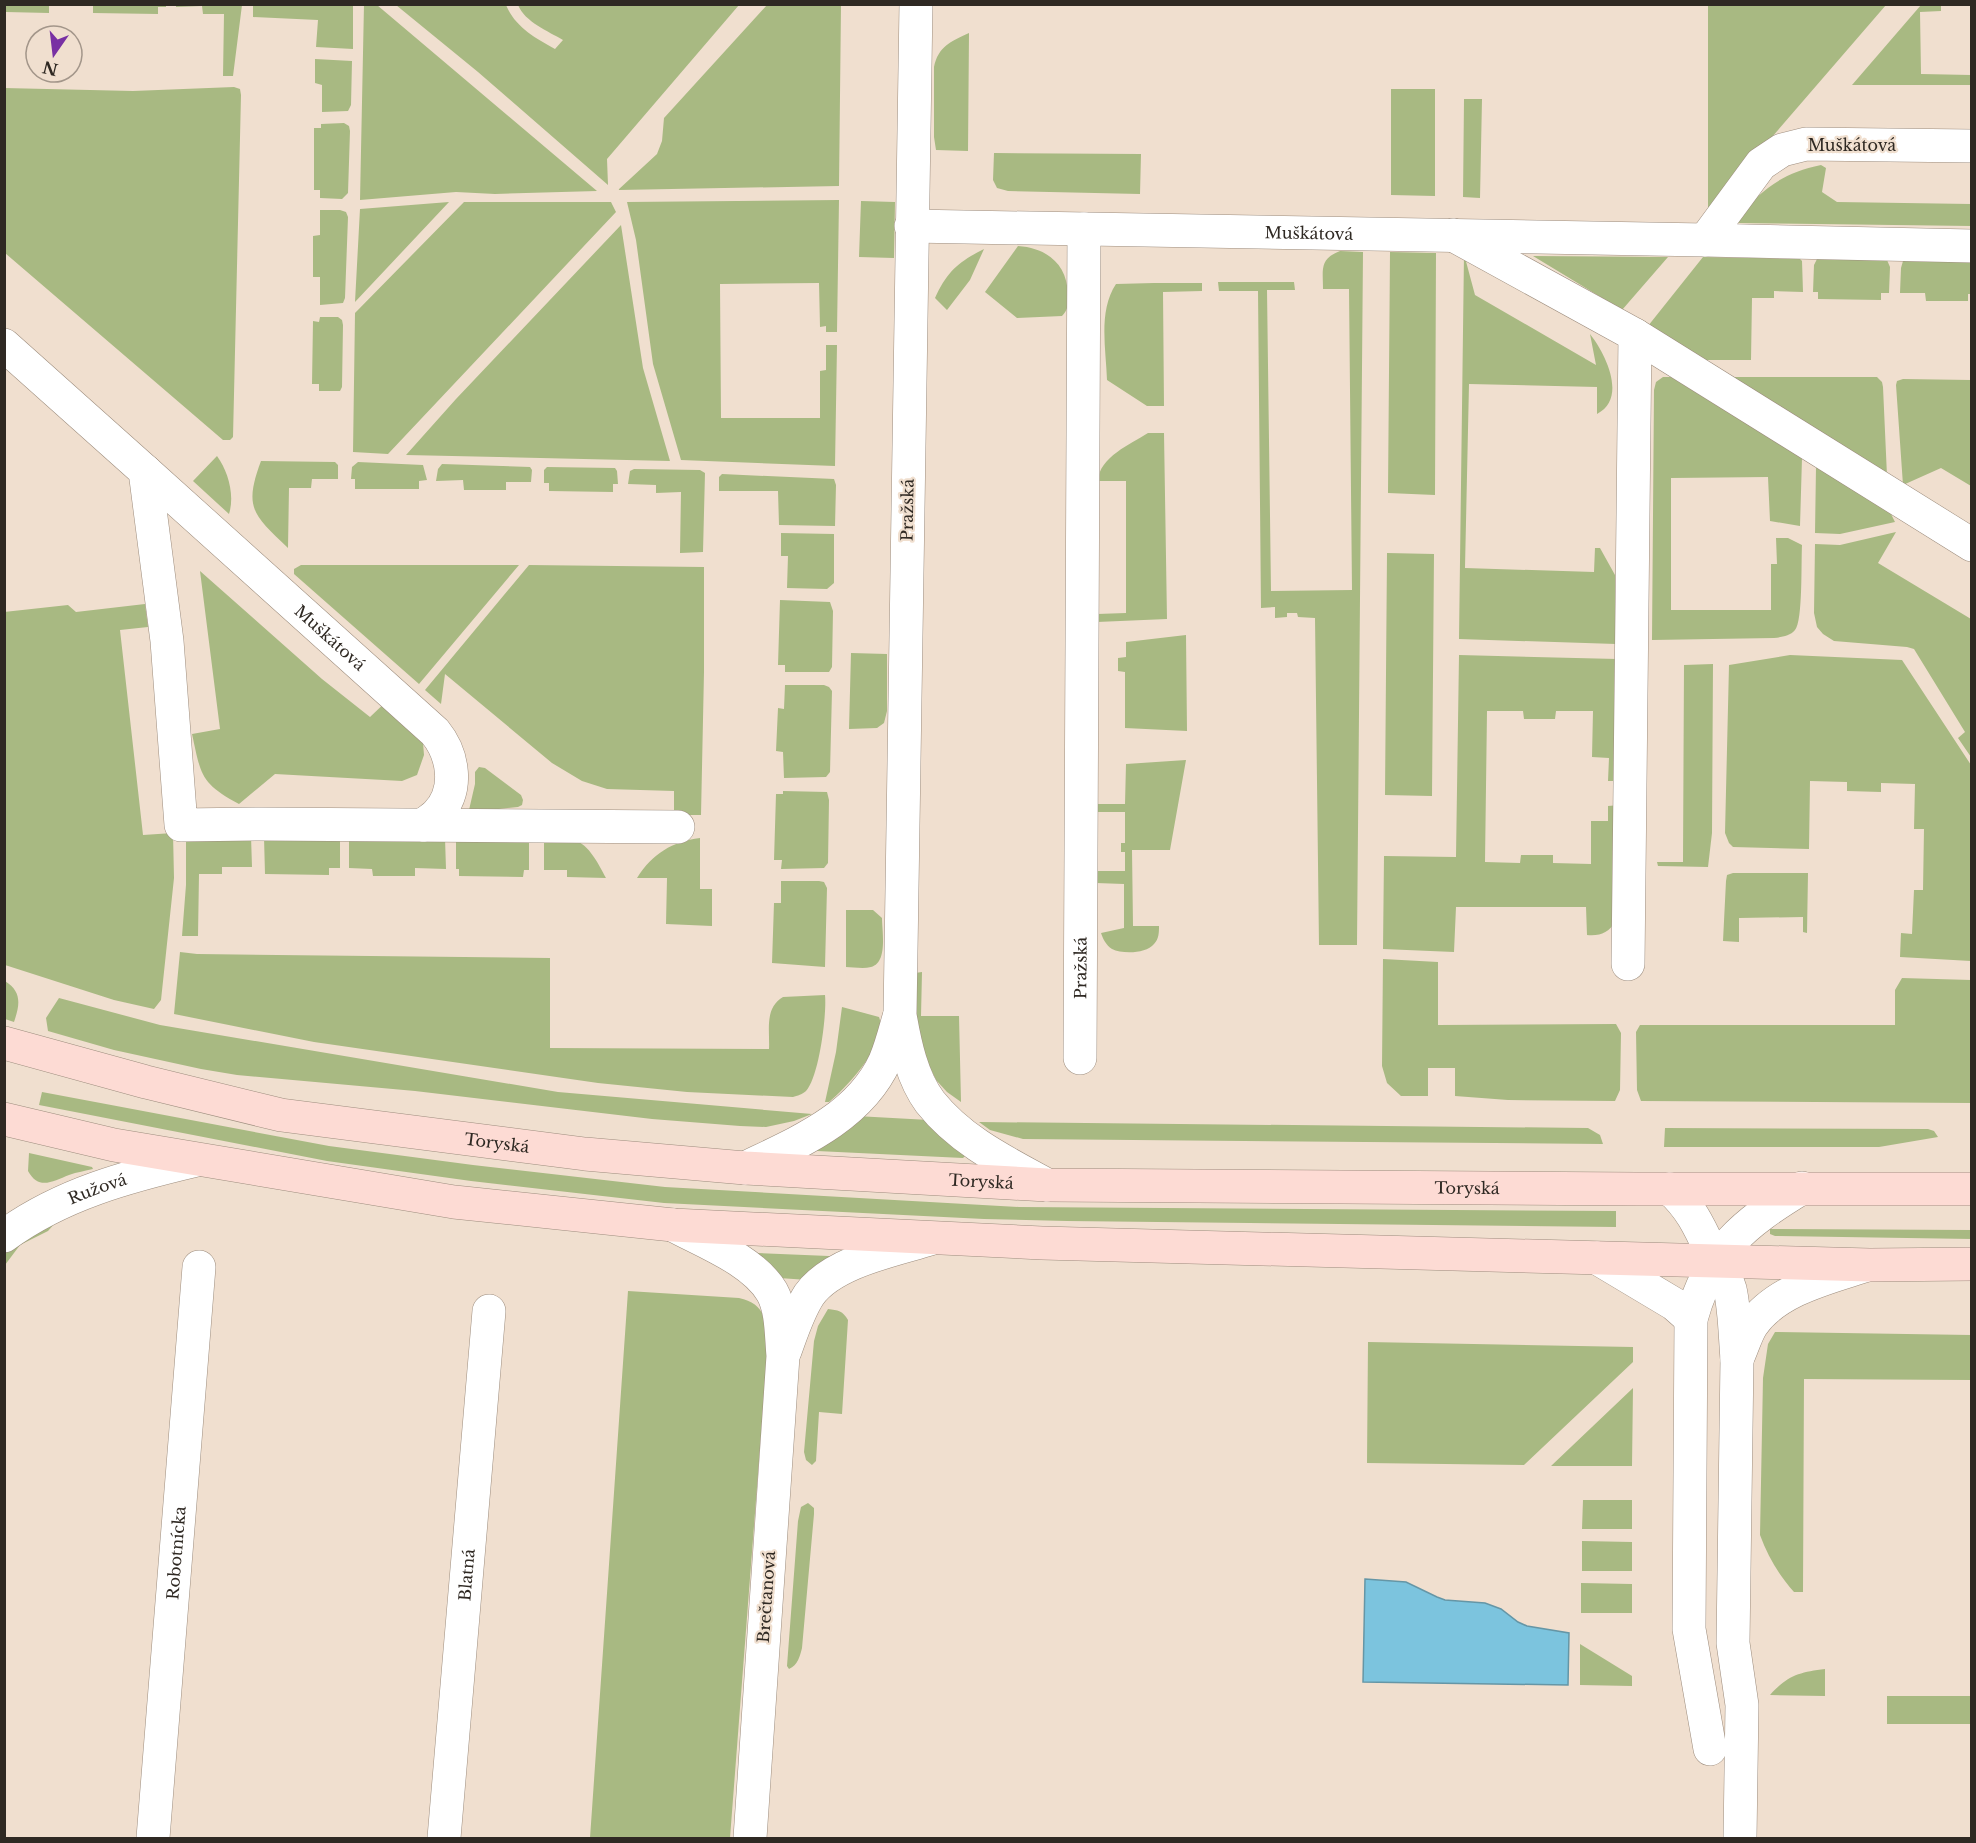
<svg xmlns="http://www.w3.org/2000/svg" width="1976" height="1843" font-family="'Libre Baskerville',serif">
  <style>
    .green { fill: #a8b982 }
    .water { fill: #7cc4de; stroke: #6596a6; stroke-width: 1.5 }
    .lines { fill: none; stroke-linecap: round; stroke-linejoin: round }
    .street-casing { stroke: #9d8d7e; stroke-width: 34 }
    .secondary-casing { stroke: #9d8d7e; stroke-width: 34 }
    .street { stroke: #fff; stroke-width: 33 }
    .secondary { stroke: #fddbd4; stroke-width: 33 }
    .labels { text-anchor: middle; stroke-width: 4.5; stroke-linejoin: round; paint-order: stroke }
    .street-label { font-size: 16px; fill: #2f2923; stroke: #f0dfcf }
  </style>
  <rect width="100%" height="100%" fill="#f0dfcf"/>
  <path class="green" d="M 90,4 L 166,4 L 166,7 L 158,7 L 158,14 L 93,13 L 93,6 Z
    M 364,4 L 377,5 L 597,191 L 495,194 L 456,192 L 360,200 Z
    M 5,5 L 5,4 L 79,5 L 49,6 L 49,13 L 6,12 L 6,5 Z
    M 176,5 L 242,5 L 233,76 L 223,76 L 224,14 L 203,14 L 202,6 L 176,7 Z
    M 253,5 L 353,5 L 353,49 L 316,47 L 318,20 L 253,17 Z
    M 396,5 L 506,5 C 515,27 535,38 555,49 L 563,40 C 548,31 525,22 518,5 L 739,5 L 607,159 L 608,185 L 478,72 Z
    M 767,5 L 841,5 L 839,186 L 618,190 L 657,154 L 662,141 L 664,118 Z
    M 1708,5 L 1886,5 L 1708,211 Z
    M 1921,5 L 1941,5 L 1941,11 L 1920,12 L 1921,74 L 1971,75 L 1971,85 L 1852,85 Z
    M 969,33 L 968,151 L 936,150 L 934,137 L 934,67 C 938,47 951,41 969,33 Z
    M 315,59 L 352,61 L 351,105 L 348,111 L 322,112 L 322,85 L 315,83 Z
    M 234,87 L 240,89 L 241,95 L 233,437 L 230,440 L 223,440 L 5,253 L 4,88 L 133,91 Z
    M 1391,89 L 1435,89 L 1435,196 L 1391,195 Z
    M 1464,99 L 1482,99 L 1480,198 L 1463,197 Z
    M 344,123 L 349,126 L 350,131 L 348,193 L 342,199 L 320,198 L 320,190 L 314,190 L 314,128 L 321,128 L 321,124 Z
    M 994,153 L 1141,154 L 1140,194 L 1008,191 L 997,188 L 993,180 Z
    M 1821,165 L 1826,168 L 1822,192 L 1837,202 L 1971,204 L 1971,226 L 1733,223 C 1760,191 1779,174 1821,165 Z
    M 839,200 L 837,332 L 826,332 L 826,326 L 820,327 L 819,283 L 720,284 L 721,418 L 820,418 L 820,371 L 826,370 L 826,345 L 837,345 L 835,466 L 681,460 L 653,364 L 636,240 L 627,202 Z
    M 861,201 L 895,202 L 894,258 L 859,257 Z
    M 449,202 L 355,302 L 360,209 Z
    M 464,202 L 611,202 L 616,212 L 388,454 L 353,452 L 355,313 Z
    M 320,210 L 340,210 L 346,212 L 348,217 L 345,298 L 343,303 L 320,305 L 320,277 L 313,277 L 313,236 L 320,235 Z
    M 621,225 L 643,368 L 670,461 L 406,455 L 456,399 Z
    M 1018,246 C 1047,248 1067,264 1068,294 C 1068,303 1069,309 1062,316 L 1017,318 L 985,292 Z
    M 984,249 L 970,280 L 947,310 L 935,298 C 947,272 958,262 984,249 Z
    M 1340,251 L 1363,252 L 1357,945 L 1319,945 L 1315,618 L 1298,617 L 1297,613 L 1287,613 L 1287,617 L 1275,618 L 1275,607 L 1261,608 L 1258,291 L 1219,291 L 1218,282 L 1294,282 L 1295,290 L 1267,290 L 1271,591 L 1352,590 L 1349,289 L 1323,289 C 1323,270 1319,259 1340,251 Z
    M 1390,252 L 1436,253 L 1435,495 L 1388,493 Z
    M 1464,254 L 1475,295 L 1596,365 L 1590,334 C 1605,353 1628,398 1597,414 L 1597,387 L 1469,384 L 1465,568 L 1594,572 L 1595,548 L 1600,548 L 1615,575 L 1617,640 L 1616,644 L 1459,639 Z
    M 1533,256 L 1668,257 L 1622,310 Z
    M 1703,257 L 1800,259 L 1802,261 L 1803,292 L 1774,291 L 1774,298 L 1752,298 L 1751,360 L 1700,360 L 1648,326 Z
    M 1817,259 L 1887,260 L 1890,267 L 1889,293 L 1881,293 L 1881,300 L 1818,299 L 1818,292 L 1813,292 L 1814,265 Z
    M 1903,261 L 1971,262 L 1971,294 L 1968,294 L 1968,301 L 1926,301 L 1925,293 L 1900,293 L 1901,268 Z
    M 1154,283 L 1202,283 L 1202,291 L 1163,292 L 1164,406 L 1147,406 L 1107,380 C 1106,349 1098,311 1116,284 Z
    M 320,317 L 338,317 L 342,320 L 343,325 L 342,387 L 340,391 L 319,391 L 319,384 L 312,384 L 313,321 L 319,322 Z
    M 1663,377 L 1671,377 L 1802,458 L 1800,526 L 1770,521 L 1768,477 L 1671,478 L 1671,610 L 1771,610 L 1771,564 L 1777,564 L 1776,538 L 1788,538 L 1802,545 C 1801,561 1803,621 1795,630 C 1790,636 1782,637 1774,638 L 1652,640 L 1654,390 L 1656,382 Z
    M 1726,377 L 1877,377 L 1882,382 L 1883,387 L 1887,476 Z
    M 1903,379 L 1971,380 L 1971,486 L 1941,468 L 1903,485 L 1896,385 L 1897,381 Z
    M 1148,433 L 1164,433 L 1167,619 L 1097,622 L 1097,614 L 1126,613 L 1126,481 L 1098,481 C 1099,457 1131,444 1148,433 Z
    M 217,456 C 228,471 235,495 229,514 L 193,481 Z
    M 261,461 L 335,462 L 338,465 L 338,479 L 312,479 L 311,488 L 289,488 L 288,548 C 254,515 243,509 261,461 Z
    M 358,462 L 423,465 L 427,480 L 419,481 L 419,489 L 355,489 L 355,479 L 351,479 L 352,467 Z
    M 442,464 L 530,467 L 532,470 L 531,482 L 506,482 L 506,490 L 464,490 L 463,480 L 436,481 L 438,469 Z
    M 547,467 L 615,468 L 617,471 L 618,484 L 613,484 L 613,492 L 549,491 L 549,483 L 544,483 L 544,470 Z
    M 1816,467 L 1890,512 L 1895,522 L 1840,534 L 1815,533 Z
    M 634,469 L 700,470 L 705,473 L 703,552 L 680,553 L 681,492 L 656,493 L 656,485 L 628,484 L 630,471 Z
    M 722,474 L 834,479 L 836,485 L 835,526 L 779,525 L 778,491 L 719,491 L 719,477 Z
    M 1896,532 L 1878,563 L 1971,619 L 1971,757 L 1958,738 L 1965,732 L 1914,649 L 1907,647 L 1834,641 L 1823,634 L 1817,627 L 1814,613 L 1815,544 L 1840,545 Z
    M 781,533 L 834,534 L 834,583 L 827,589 L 787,588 L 788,556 L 781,556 Z
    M 1387,553 L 1434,554 L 1432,796 L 1385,795 Z
    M 301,565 L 519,565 L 419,684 L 294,574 L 294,569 Z
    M 529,565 L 704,567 L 704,672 L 701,815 L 674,815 L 674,791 L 607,789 L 582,781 L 552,763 L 445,674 L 441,704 L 425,690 Z
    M 200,571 L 322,679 L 370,717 L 390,698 L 422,730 L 424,755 L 417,775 L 402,781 L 275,774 L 239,804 C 200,783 201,775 192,734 L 220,729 Z
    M 780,600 L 830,602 L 833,611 L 832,667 L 829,672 L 785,672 L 785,665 L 778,665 Z
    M 145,604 L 148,627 L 120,630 L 143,835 L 173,833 L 174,878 L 161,1000 L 154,1009 L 114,1000 L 5,965 L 4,612 L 68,605 L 76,612 Z
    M 1186,635 L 1187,731 L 1125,728 L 1125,672 L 1118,671 L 1118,658 L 1126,657 L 1126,642 Z
    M 851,653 L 887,654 L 887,711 L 884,723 L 877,728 L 849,729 Z
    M 1459,655 L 1617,659 L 1618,781 L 1608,781 L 1609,758 L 1592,757 L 1593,711 L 1556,711 L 1555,719 L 1524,719 L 1523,711 L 1487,711 L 1485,862 L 1520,863 L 1521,855 L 1553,855 L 1553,863 L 1591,864 L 1591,821 L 1608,821 L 1608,806 L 1620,805 L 1616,921 C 1608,933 1601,936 1587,935 L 1586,907 L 1456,907 L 1454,952 L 1383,949 L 1384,856 L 1456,857 Z
    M 1790,655 L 1902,660 L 1971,765 L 1971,961 L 1900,957 L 1901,933 L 1912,934 L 1914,890 L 1923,890 L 1924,829 L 1914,829 L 1915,784 L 1881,783 L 1881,792 L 1847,791 L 1847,782 L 1810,781 L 1809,849 L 1733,847 L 1729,843 L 1725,833 L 1729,665 Z
    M 1713,664 L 1712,833 L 1708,867 L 1658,866 L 1657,862 L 1683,862 L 1684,665 Z
    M 785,685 L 824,685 L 829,687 L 832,691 L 830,772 L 826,777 L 784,778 L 783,752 L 776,751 L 778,708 L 784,709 Z
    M 1186,760 L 1170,850 L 1132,850 L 1133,926 L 1159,926 C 1159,932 1159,939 1154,944 C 1146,954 1122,954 1112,949 C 1106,945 1103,939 1101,933 L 1124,928 L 1124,884 L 1096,883 L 1096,871 L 1125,871 L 1125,852 L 1121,852 L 1121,843 L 1125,843 L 1125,812 L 1097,812 L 1097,804 L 1125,804 L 1126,764 Z
    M 479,767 L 485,768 L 521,795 L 523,800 L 522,805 L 518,807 L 472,812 L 469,810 L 475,784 L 475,772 Z
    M 783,791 L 827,792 L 829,800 L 828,863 L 824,868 L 781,869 L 782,860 L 774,860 L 776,794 L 783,794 Z
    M 186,835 L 251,836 L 252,867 L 222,867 L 222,874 L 199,874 L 198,936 L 182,936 L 186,885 Z
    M 544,836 C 554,838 565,837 574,840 C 589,844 599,865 606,878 L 567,877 L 567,870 L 544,870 Z
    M 264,837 L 340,837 L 340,868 L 329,868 L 329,875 L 265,874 Z
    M 349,837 L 445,838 L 446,869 L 415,868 L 415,876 L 373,876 L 372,869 L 349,868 Z
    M 456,838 L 529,838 L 529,870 L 524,870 L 523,877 L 459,876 L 459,869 L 456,869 Z
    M 700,838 L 700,889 L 712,889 L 712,926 L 666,924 L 667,878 L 637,878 C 653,853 672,842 700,838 Z
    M 1733,873 L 1808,873 L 1807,933 L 1803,932 L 1803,917 L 1739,918 L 1739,942 L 1723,941 L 1726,881 L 1727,875 Z
    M 781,881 L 819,881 L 824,882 L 827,888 L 825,967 L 772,963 L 774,903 L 781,903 Z
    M 846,910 L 873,910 L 882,918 C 882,931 888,963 871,967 C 863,969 853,967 846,967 Z
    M 180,952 L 197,954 L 550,958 L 550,1048 L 769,1049 C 770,1031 764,1008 783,997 L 825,995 C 827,1014 819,1077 806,1091 C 803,1094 797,1096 793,1097 L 687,1092 L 598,1083 L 314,1042 L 174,1014 Z
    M 1383,959 L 1438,962 L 1438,1025 L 1616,1024 L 1621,1033 L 1620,1090 L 1615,1101 L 1508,1100 L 1455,1096 L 1455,1068 L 1428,1068 L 1428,1096 L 1401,1096 L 1387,1083 L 1382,1066 Z
    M 922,972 L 921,1016 L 959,1016 L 961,1102 L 947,1092 L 936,1080 L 926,1059 L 915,1020 L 915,973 Z
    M 1902,978 L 1971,980 L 1971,1103 L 1641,1101 L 1637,1090 L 1636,1032 L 1640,1025 L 1895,1025 L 1895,990 Z
    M 5,981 C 22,992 20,1004 14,1022 L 5,1019 Z
    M 59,998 L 160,1025 L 558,1092 L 812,1114 L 794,1121 L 766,1127 L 740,1126 L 652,1119 L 415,1091 L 237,1075 L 201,1069 L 114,1050 L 48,1031 L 46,1018 Z
    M 842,1007 L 879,1017 C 889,1042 847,1087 829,1102 L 825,1102 L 836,1052 Z
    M 42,1092 L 329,1146 L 473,1165 L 665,1187 L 1019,1207 L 1616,1211 L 1616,1227 L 1067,1221 L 984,1219 L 664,1203 L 471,1181 L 327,1161 L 39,1105 Z
    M 856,1116 L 929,1120 L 966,1155 L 963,1158 L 817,1151 L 815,1147 Z
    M 979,1122 L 1588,1128 L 1600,1135 L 1603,1144 L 1023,1139 L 990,1130 Z
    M 1665,1128 L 1928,1129 L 1934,1131 L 1938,1137 L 1879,1147 L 1664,1147 Z
    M 29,1153 L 92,1167 L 93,1169 C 85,1171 77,1172 69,1175 C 53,1181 39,1191 28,1171 Z
    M 56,1222 L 48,1231 L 20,1245 L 5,1265 L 5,1245 Z
    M 1770,1229 L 1971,1230 L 1972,1239 L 1775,1236 L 1770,1234 Z
    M 732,1252 L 853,1257 L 808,1280 L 779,1278 Z
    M 628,1291 L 739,1298 C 758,1302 764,1312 769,1331 L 730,1838 L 590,1838 Z
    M 828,1309 C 838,1310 843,1311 848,1320 L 842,1414 L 819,1412 L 816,1461 L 812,1465 L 806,1460 L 804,1452 L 814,1341 L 818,1326 Z
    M 1775,1332 L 1971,1335 L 1971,1380 L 1804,1379 L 1803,1592 L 1794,1592 C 1779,1575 1768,1557 1760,1535 L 1763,1378 L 1768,1344 Z
    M 1368,1342 L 1633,1347 L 1633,1362 L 1524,1465 L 1367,1463 Z
    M 1633,1388 L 1632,1466 L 1551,1466 Z
    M 1583,1500 L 1632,1500 L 1632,1529 L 1582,1529 Z
    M 808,1503 L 814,1508 L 814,1514 L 802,1648 C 800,1656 798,1665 789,1669 L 787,1666 L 798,1521 L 801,1507 Z
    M 1582,1541 L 1632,1542 L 1632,1571 L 1582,1571 Z
    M 1581,1583 L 1632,1584 L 1632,1613 L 1581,1613 Z
    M 1580,1644 L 1632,1676 L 1632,1686 L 1580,1685 Z
    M 1825,1669 L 1825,1696 L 1770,1695 C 1787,1676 1799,1672 1825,1669 Z
    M 1887,1696 L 1971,1696 L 1971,1724 L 1887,1724 Z"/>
  <path class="water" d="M 1365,1579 L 1406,1582 L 1437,1597 L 1445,1600 L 1485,1603 L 1501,1609 L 1518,1622 L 1527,1626 L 1569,1633 L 1568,1685 L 1363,1682 Z"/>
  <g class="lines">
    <defs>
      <g id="street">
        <path d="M 916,4 L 900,1015 C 905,1044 912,1078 930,1102 C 961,1141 1005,1162 1047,1185"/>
        <path d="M 1972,146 L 1806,144 L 1782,150 L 1761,164 L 1705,240 L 1972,246"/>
        <path id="s1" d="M 911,226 L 1705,240"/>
        <path d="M 1453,235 L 1635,335 L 1628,964"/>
        <path d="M 1635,335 L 1972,545"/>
        <path d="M 4,345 L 145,471 L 167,641 L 181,825 L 259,824 L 678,827"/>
        <path id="s2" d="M 145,471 L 435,732 C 453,754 460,790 437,814 C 433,818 427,822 423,825"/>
        <path id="s3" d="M 1080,1058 L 1084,229"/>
        <path d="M 745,1168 C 797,1143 859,1118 885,1061 C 891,1047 895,1031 899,1017"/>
        <path d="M 1670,1189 C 1693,1209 1702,1233 1715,1260 C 1720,1270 1727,1278 1730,1289 C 1735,1311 1735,1337 1737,1359 L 1733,1643 L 1742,1705 L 1740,1838"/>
        <path d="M 673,1225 C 704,1242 753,1260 772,1292 C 782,1310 781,1335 783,1356 L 750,1838"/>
        <path id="s4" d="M 4,1236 C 61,1194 129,1176 197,1160"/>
        <path d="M 1597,1258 L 1674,1304 L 1691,1319"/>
        <path d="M 785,1351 C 792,1332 798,1312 809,1295 C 832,1262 894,1250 930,1239"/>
        <path d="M 1737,1359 C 1742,1349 1746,1334 1752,1325 C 1776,1290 1827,1278 1864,1266"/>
        <path d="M 1710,1749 L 1689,1629 L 1691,1319 C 1710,1250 1743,1224 1802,1188"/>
        <path id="s5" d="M 153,1838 L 199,1267"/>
        <path id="s6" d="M 444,1838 L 489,1311"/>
      </g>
      <g id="secondary">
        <path id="s7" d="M 4,1043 L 146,1082 L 281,1115 L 585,1154 L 745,1168 L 1047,1185 L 1637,1189 L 1972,1189"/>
        <path d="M 4,1119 L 114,1145 L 454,1202 L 673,1225 L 1042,1243 L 1716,1261 L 1870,1265 L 1972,1264"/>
      </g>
    </defs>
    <use href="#street" class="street-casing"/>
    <use href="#secondary" class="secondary-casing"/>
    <use href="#street" class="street"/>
    <use href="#secondary" class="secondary"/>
  </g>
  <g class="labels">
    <g class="street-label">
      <text x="1852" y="151">Muškátová</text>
      <text dy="6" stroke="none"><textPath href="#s1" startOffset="398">Muškátová</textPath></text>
      <text transform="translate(907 510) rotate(-89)" y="6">Pražská</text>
      <text dy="6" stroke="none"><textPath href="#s2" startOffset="249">Muškátová</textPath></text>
      <text dy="6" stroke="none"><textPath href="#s3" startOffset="90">Pražská</textPath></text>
      <text dy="6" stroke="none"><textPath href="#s7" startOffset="504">Toryská</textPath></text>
      <text dy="6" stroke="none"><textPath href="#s7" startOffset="990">Toryská</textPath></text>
      <text dy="6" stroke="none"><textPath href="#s7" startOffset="1476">Toryská</textPath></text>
      <text dy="6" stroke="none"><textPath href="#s4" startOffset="105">Ružová</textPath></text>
      <text dy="6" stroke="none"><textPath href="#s5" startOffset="286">Robotnícka</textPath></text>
      <text dy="6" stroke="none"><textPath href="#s6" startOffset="264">Blatná</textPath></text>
      <text transform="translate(766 1597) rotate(-86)" y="6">Brečtanová</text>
    </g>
  </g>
  <rect width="1976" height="1843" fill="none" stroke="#2f2923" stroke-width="12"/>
  <g transform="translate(54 54) rotate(194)"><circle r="28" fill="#f0dfcf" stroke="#a3968a" stroke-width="1.5"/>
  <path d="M0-4.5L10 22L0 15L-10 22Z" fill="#7830a3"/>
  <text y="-9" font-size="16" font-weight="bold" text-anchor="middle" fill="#2f2923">N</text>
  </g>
</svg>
